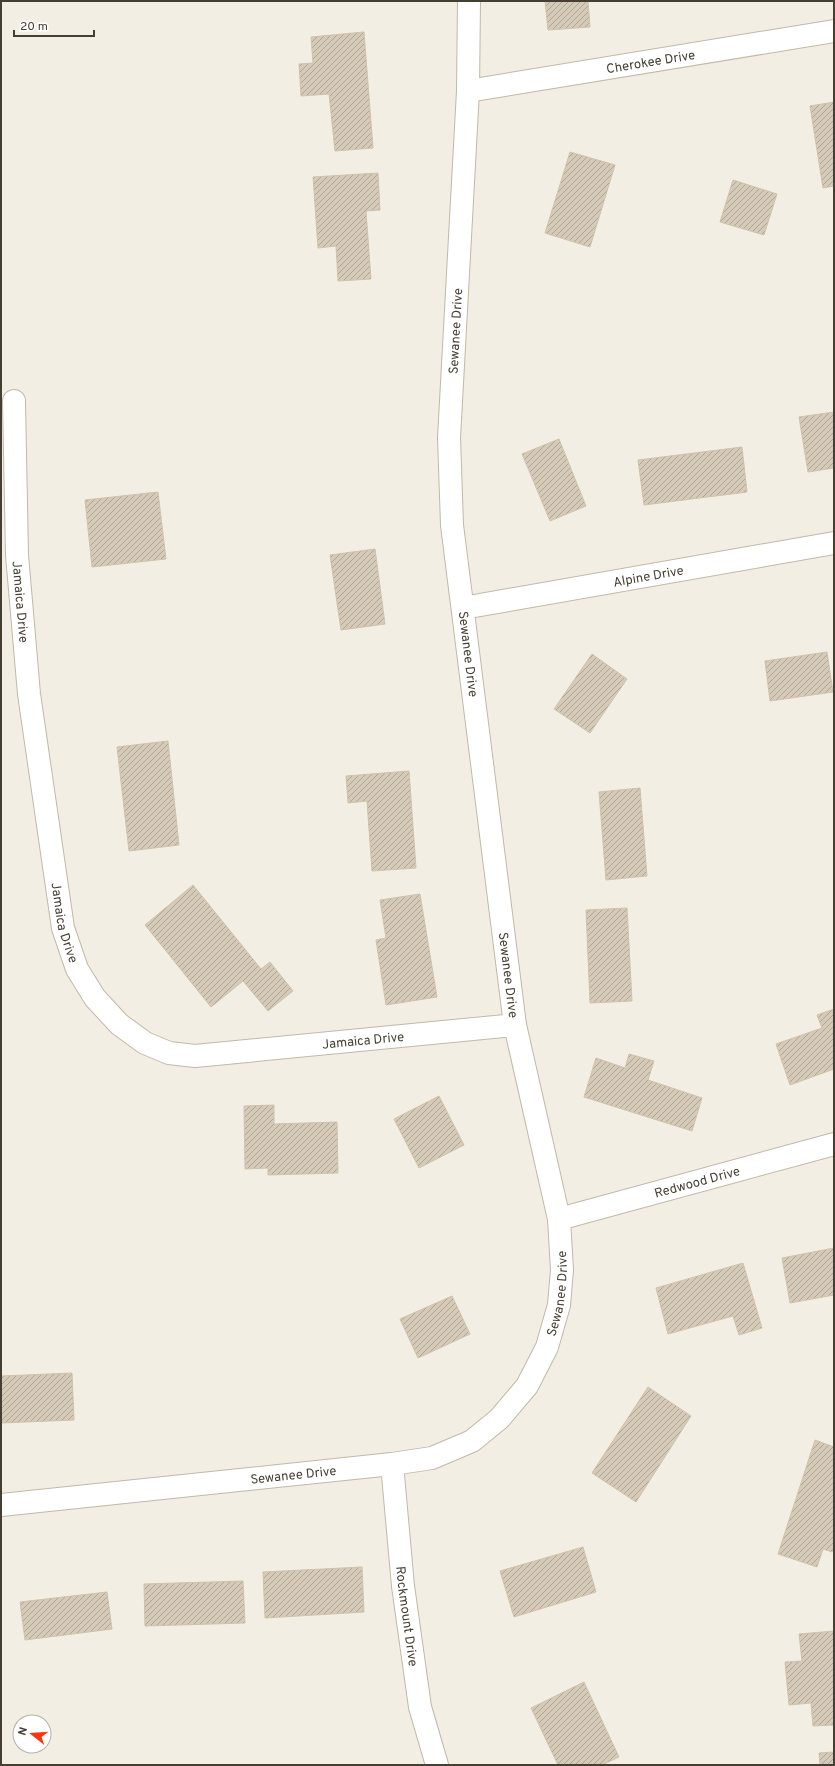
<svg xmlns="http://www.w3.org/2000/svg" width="835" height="1766" font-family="Overpass,sans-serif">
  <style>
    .building { fill: url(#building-hatch); stroke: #d0c2ab }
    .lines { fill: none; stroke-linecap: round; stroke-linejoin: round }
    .minor-casing { stroke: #c1b9a8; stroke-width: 24 }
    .minor { stroke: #fff; stroke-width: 22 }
    .labels { text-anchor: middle; stroke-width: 4; stroke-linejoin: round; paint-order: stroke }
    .street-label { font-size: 13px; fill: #453e33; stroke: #fff }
  </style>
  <defs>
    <pattern id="building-hatch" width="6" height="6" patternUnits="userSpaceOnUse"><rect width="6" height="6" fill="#d5cab8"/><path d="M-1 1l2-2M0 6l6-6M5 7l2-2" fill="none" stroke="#afa596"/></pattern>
  </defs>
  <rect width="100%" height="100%" fill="#f3eee3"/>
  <path class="building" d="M 545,1 L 588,1 L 590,27 L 548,30 Z
    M 364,32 L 373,148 L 335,151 L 329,94 L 301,96 L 299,64 L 313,63 L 311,37 Z
    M 834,102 L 834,186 L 823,188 L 810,106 Z
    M 570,152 L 615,165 L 590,247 L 545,233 Z
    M 378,173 L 380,210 L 366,211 L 371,279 L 338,281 L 336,246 L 318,248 L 313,177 Z
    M 733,180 L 777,194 L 764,235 L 720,222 Z
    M 834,412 L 834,468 L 808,472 L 799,417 Z
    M 559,439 L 586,506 L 550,521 L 522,454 Z
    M 742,447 L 747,492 L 644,505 L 638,460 Z
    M 158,492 L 166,559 L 92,567 L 85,500 Z
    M 375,549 L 385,624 L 341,630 L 330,555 Z
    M 827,652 L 833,692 L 770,701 L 765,661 Z
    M 592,654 L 627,679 L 590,733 L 554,709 Z
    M 168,741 L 179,845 L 129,851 L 117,747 Z
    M 409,771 L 416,868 L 372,871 L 367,801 L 348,803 L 346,776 Z
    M 640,788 L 647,876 L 606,880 L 599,792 Z
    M 193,885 L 261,969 L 270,962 L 293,991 L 268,1011 L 243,981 L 211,1007 L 145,925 Z
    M 420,894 L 437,997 L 386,1005 L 376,940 L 386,938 L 380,900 Z
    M 627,908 L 632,1001 L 590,1003 L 586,910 Z
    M 834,1009 L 834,1069 L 790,1085 L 776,1044 L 822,1028 L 817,1015 Z
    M 629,1054 L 654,1061 L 648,1080 L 702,1098 L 692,1131 L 584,1097 L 596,1058 L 625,1068 Z
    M 439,1096 L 464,1145 L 419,1168 L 394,1119 Z
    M 274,1105 L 274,1124 L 337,1122 L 338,1173 L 268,1175 L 268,1168 L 245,1169 L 244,1106 Z
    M 834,1248 L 834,1295 L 790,1303 L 782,1258 Z
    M 743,1263 L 762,1328 L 739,1335 L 733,1316 L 668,1334 L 656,1288 Z
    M 452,1296 L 470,1334 L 418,1358 L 400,1319 Z
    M 72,1373 L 74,1420 L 1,1423 L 1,1376 Z
    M 648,1387 L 691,1416 L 636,1502 L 592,1473 Z
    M 815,1440 L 834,1447 L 834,1548 L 832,1552 L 823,1549 L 817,1567 L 778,1554 Z
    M 583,1547 L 596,1592 L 514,1617 L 500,1571 Z
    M 362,1567 L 364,1612 L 265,1618 L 263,1572 Z
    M 243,1581 L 245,1623 L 145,1626 L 144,1584 Z
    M 107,1592 L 112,1629 L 25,1640 L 20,1602 Z
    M 834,1631 L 834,1725 L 813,1726 L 811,1703 L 789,1705 L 785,1662 L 802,1661 L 799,1634 Z
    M 584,1682 L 619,1757 L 602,1765 L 558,1765 L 531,1708 Z
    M 834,1752 L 834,1765 L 820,1765 L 819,1753 Z"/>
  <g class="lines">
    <defs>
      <g id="minor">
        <path id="s1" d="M 468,91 L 834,31"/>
        <path id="s2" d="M 14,401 L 17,555 L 29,694 L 63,928 L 77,969 L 95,998 L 119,1024 L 145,1043 L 169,1053 L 195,1056 L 515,1025"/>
        <path id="s3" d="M 463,608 L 834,543"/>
        <path id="s4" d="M 559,1219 L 834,1144"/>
        <path id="s5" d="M 392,1464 L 403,1586 L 420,1707 L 437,1765"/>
        <path id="s6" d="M 1,1505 L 392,1464 L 432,1458 L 472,1441 L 499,1419 L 527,1386 L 547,1347 L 559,1305 L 562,1270 L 559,1219 L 515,1025 L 452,525 L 449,438 L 468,91 L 469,1"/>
      </g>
    </defs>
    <use href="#minor" class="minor-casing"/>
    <use href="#minor" class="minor"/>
  </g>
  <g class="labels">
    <g class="street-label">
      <text dy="5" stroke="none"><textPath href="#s1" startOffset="185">Cherokee Drive</textPath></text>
      <text dy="5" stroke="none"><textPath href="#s6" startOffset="1626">Sewanee Drive</textPath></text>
      <text dy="5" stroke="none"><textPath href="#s3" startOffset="188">Alpine Drive</textPath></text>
      <text dy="5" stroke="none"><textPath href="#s2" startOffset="201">Jamaica Drive</textPath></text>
      <text transform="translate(469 654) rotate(83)" y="5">Sewanee Drive</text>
      <text dy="5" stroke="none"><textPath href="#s2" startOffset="525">Jamaica Drive</textPath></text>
      <text transform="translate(509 975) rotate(83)" y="5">Sewanee Drive</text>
      <text dy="5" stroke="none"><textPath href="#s2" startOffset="896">Jamaica Drive</textPath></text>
      <text dy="5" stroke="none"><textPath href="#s4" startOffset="143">Redwood Drive</textPath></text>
      <text dy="5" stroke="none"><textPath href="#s6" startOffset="654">Sewanee Drive</textPath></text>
      <text dy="5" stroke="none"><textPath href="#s6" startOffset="294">Sewanee Drive</textPath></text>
      <text dy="5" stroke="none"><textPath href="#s5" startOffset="153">Rockmount Drive</textPath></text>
    </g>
  </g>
  <rect width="835" height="1766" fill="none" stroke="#453e33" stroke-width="4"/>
  <g transform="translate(32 1734) rotate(287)"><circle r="19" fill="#ffffff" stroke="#b5b2ad"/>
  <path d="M0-3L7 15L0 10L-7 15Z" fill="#ff340e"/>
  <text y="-6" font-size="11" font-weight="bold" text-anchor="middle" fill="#453e33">N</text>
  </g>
  <path d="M14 30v6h80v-6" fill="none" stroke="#453e33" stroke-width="2"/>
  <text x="20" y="30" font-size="12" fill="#453e33" stroke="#ffffff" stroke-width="3" paint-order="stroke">20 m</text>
</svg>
